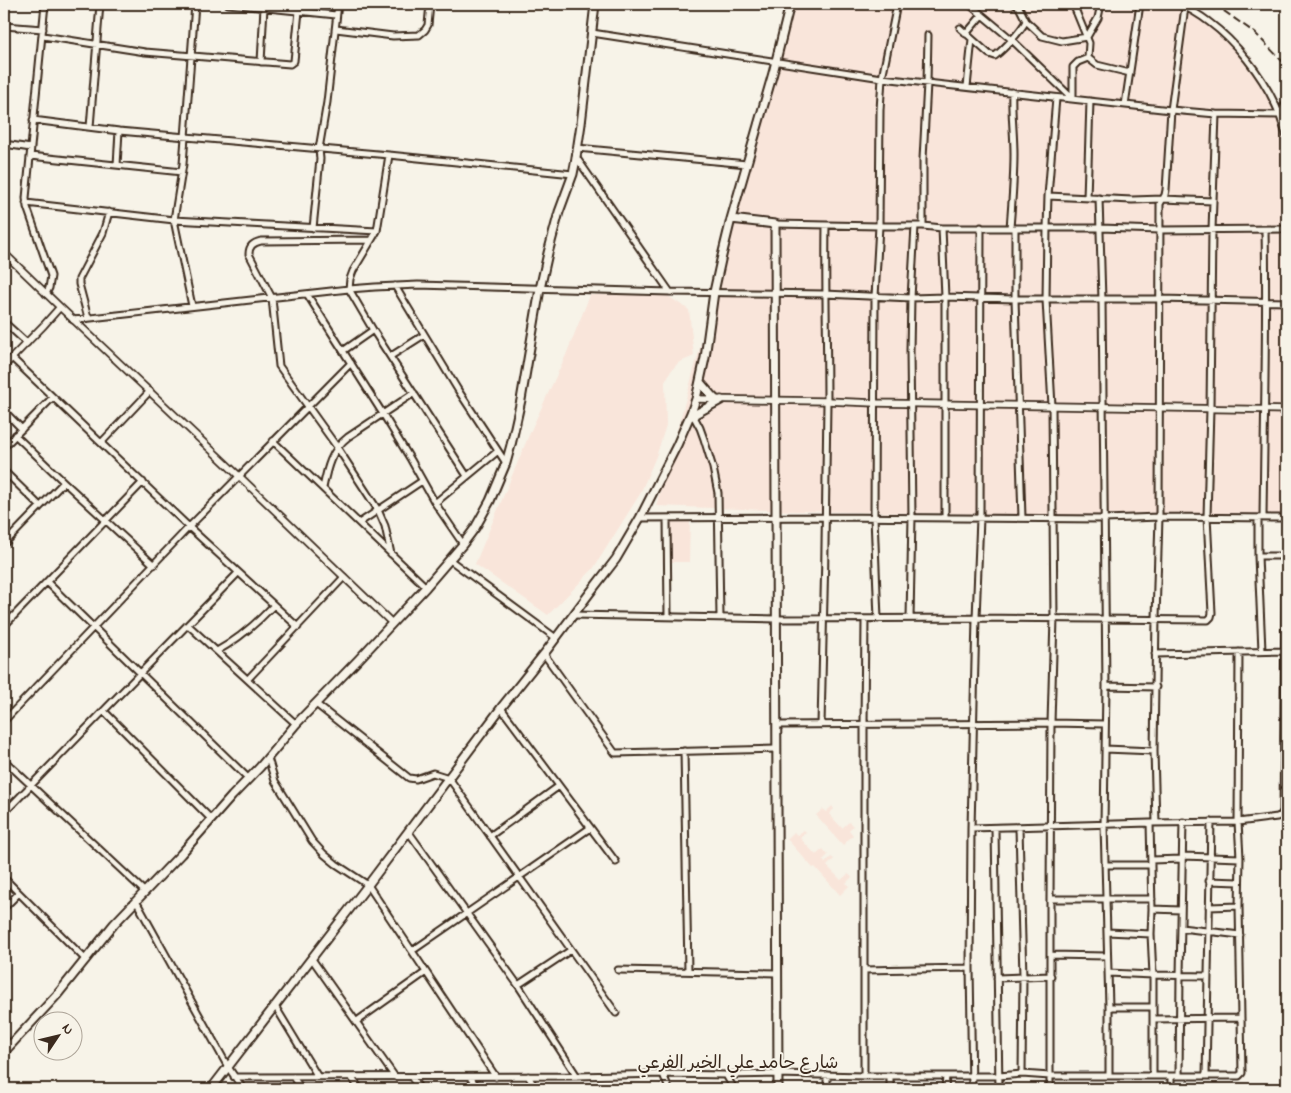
<svg xmlns="http://www.w3.org/2000/svg" width="1291" height="1093" font-family="'Indie Flower','Playpen Sans Arabic',sans-serif">
  <style>
    .built { fill: #f9e5da }
    .lines { fill: none; stroke-linecap: round; stroke-linejoin: round }
    .minor-casing { stroke: #3b2a1e; stroke-width: 9 }
    .tertiary-casing { stroke: #3b2a1e; stroke-width: 9 }
    .secondary-casing { stroke: #3b2a1e; stroke-width: 11 }
    .minor { stroke: #f7f3e8; stroke-width: 5 }
    .tertiary { stroke: #f7f3e8; stroke-width: 5.5 }
    .secondary { stroke: #f7f3e8; stroke-width: 7 }
    .rail { stroke: #3b2a1e; stroke-width: 2; stroke-dasharray: 8 4; stroke-linecap: butt }
    .labels { text-anchor: middle; stroke-width: 4; stroke-linejoin: round; paint-order: stroke }
    .street-label { font-size: 18px; fill: #3b2a1e; stroke: #f7f3e8 }
  </style>
  <rect width="100%" height="100%" fill="#f7f3e8"/>
  <filter id="ink" filterUnits="userSpaceOnUse"><feTurbulence type="fractalNoise" baseFrequency=".02" numOctaves="2"/><feDisplacementMap in="SourceGraphic" scale="10" xChannelSelector="R" yChannelSelector="G"/><feConvolveMatrix kernelMatrix="1 2 1 2 8 2 1 2 1" color-interpolation-filters="sRGB"/></filter>
  <g filter="url(#ink)">
    <path class="built" d="M 795,4 L 1186,4 L 1216,22 L 1256,63 L 1287,118 L 1287,519 L 796,511 L 656,506 L 782,54 Z
      M 665,294 L 689,310 L 694,356 L 678,363 L 671,371 L 665,382 L 666,425 L 657,454 L 640,494 L 593,569 L 548,615 L 475,564 L 532,428 L 566,355 L 590,295 Z
      M 690,519 L 689,562 L 670,562 L 671,520 Z
      M 832,806 L 834,809 L 829,814 L 842,828 L 849,822 L 853,826 L 849,830 L 853,835 L 843,845 L 816,815 L 823,809 L 826,812 Z
      M 804,830 L 806,832 L 800,838 L 816,855 L 823,849 L 828,855 L 823,860 L 825,863 L 831,857 L 834,859 L 827,866 L 841,880 L 848,874 L 852,877 L 846,883 L 849,886 L 840,895 L 815,867 L 813,868 L 787,839 L 794,832 L 797,835 Z"/>
    <g class="lines">
      <defs>
        <path id="minor" d="M 45,4 L 26,198 L 27,207 L 51,276 L 49,288 L 46,294
          M 228,4 L 336,15
          M 969,4 L 1011,39 L 1073,99
          M 1073,4 L 1089,43 L 1088,58 L 1097,65 L 1130,73
          M 1179,4 C 1190,9 1200,15 1209,22 C 1236,42 1261,74 1275,104 C 1280,114 1283,126 1287,137
          M 1026,21 L 1042,36 L 1062,41 L 1087,37 L 1098,18 L 1101,4
          M 4,26 L 43,29
          M 960,28 L 989,54 L 995,56 C 1004,49 1021,31 1026,21 L 1019,7 L 1014,4
          M 336,29 L 393,36 L 419,35 L 425,30 L 428,25 L 430,4
          M 592,33 L 882,78 L 1171,110 L 1216,114 L 1280,115 L 1287,100
          M 966,34 L 982,15
          M 43,36 L 145,52 L 290,64 L 294,61 L 299,11
          M 261,62 L 264,7
          M 967,87 L 972,39
          M 1073,99 L 1073,67 L 1078,62 L 1088,58
          M 1125,105 L 1140,4
          M 33,120 L 119,131 L 389,155 L 573,174
          M 90,127 L 100,4
          M 4,144 L 31,148
          M 577,148 L 747,164
          M 389,155 L 377,231 L 353,271 L 350,279 L 349,289 L 373,330 L 467,476
          M 30,156 L 182,172
          M 576,157 L 670,292
          M 117,165 L 119,131
          M 1048,196 L 1132,200 L 1163,199 L 1213,201
          M 1087,198 L 1090,101
          M 1099,198 L 1102,300 L 1106,686 L 1104,825 L 1109,1007 L 1109,1076
          M 26,203 L 174,220 L 377,231
          M 775,224 L 879,226 L 923,226 L 942,228 L 1100,228 L 1160,230 L 1287,229
          M 923,226 L 923,159 L 927,83 L 928,35
          M 313,228 L 320,159 L 319,149 L 327,102 L 338,4
          M 942,228 L 945,297 L 945,517
          M 1010,228 C 1012,203 1014,179 1014,154 C 1014,133 1011,113 1012,92
          M 1015,228 L 1015,299 L 1022,518
          M 371,240 L 261,241 C 253,243 249,246 249,254 L 272,298 L 279,366 L 337,447 L 378,510 L 385,526 L 391,554
          M 395,286 L 458,390 L 506,463
          M 307,294 L 383,414 L 411,460 L 435,503 L 463,544
          M 192,306 L 174,220 L 183,164 L 195,4
          M 88,318 L 79,284 L 79,279 L 103,233 L 109,212
          M 73,320 L 349,289 L 375,287 L 418,285 L 670,292 L 825,294 L 911,298 L 945,297 L 1015,299 L 1160,299 L 1287,302
          M 4,322 L 27,343
          M 343,351 L 373,330
          M 391,356 L 424,335
          M 12,358 L 189,527 L 298,627
          M 4,411 L 22,429
          M 693,415 L 700,428 L 704,439 L 713,468 L 718,493 L 720,617
          M 15,435 L 64,482 L 154,565
          M 273,441 L 426,587
          M 101,443 L 150,391
          M 4,447 L 53,397
          M 4,471 L 40,506
          M 323,488 C 327,468 331,450 348,437 L 414,393
          M 435,503 L 498,451
          M 640,518 L 826,517 L 1105,519 L 1159,517 L 1287,518
          M 667,518 L 668,616
          M 1258,518 L 1258,556 L 1262,651
          M 1263,518 C 1264,422 1267,326 1265,230
          M 359,523 L 422,481
          M 4,544 L 64,482
          M 1258,556 L 1285,556
          M 450,560 L 556,638
          M 47,582 L 249,779
          M 573,615 L 777,619 L 976,618 L 1208,620 L 1211,617 L 1212,613 L 1207,517 L 1210,409 L 1212,230 L 1216,114
          M 910,618 L 912,517 L 910,351 L 911,298 L 915,226
          M 878,619 L 874,517 L 875,297 L 879,226 L 880,110 L 882,78 L 897,4
          M 188,625 L 296,724
          M 4,626 L 143,482
          M 217,651 C 239,639 256,624 273,606
          M 544,654 L 615,753 L 776,749
          M 1155,654 L 1285,651
          M 248,679 L 344,577
          M 1106,686 L 1156,687
          M 316,704 L 409,778 L 416,779 L 433,773 L 449,778 L 616,1013
          M 501,708 L 616,862
          M 104,711 L 211,819
          M 4,721 L 189,527 L 351,363
          M 777,725 L 1051,723 L 1105,724
          M 821,725 C 824,618 826,510 827,403 C 827,344 825,285 826,225
          M 1105,749 L 1154,751
          M 684,751 L 688,971
          M 268,758 L 275,781 L 312,841 L 324,854 L 336,864 L 368,885 L 496,1077
          M 4,760 L 144,891
          M 4,813 L 238,573
          M 1150,823 L 1152,909 L 1151,934 L 1153,975 L 1153,1076
          M 1156,823 L 1154,751 L 1156,618 L 1159,517 L 1160,204 L 1165,195 L 1166,190 L 1171,110 L 1185,7
          M 971,828 L 1150,823 L 1238,822 L 1277,817 L 1281,815 L 1283,811 L 1286,518
          M 995,828 L 999,1089
          M 1019,828 L 1023,977 L 1022,1074
          M 408,831 L 518,985 L 577,1076
          M 490,836 L 559,786
          M 1183,856 L 1240,858
          M 1151,860 L 1182,859
          M 1105,865 L 1151,865
          M 4,878 L 86,960
          M 1209,881 L 1239,882
          M 1050,899 L 1152,899
          M 136,901 L 228,1067 L 243,1089
          M 1209,907 L 1239,906
          M 4,908 L 19,893
          M 1152,909 L 1181,910
          M 1181,928 L 1240,935
          M 1107,932 L 1151,934
          M 412,951 L 590,828
          M 1050,955 L 1107,956
          M 312,959 L 395,1077
          M 618,970 L 776,973
          M 864,970 L 970,968
          M 1108,973 L 1153,975 L 1207,976
          M 997,978 L 1051,976
          M 518,985 L 571,950
          M 275,1006 L 318,1077
          M 1109,1007 L 1153,1007
          M 1153,1019 L 1240,1018
          M 357,1021 L 426,972
          M 4,1039 L 11,1045
          M 663,1074 L 669,1089
          M 726,1075 L 734,1089
          M 528,1076 L 536,1089
          M 864,1076 L 864,725 L 865,619
          M 1171,1076 L 1171,1089
          M 1179,1076 L 1180,975 L 1183,822
          M 1206,1076 L 1211,822
          M 234,1077 L 577,1076 L 663,1074 L 726,1075 L 777,1074 L 864,1076 L 999,1076 L 1022,1074 L 1050,1076 L 1239,1076 L 1242,1073 L 1239,906 L 1240,858 L 1238,822 L 1239,652
          M 293,1077 L 301,1089
          M 351,1077 L 360,1089
          M 411,1077 L 420,1089
          M 470,1077 L 478,1089
          M 827,1089 L 827,1075
          M 890,1089 L 890,1076
          M 945,1089 L 946,1076
          M 972,1089 L 970,968 L 971,828 L 976,618 L 980,518 L 981,227
          M 1050,1089 L 1050,899 L 1051,723 L 1054,618 L 1052,406 L 1046,300 L 1047,228 L 1048,196 L 1056,98"/>
        <path id="tertiary" d="M 4,253 L 60,307 L 239,476 L 392,623
          M 4,366 L 44,325 L 60,307
          M 696,399 L 827,401 L 875,403 L 1287,410"/>
        <path id="secondary" d="M 731,219 L 775,224 L 778,1089
          M 700,382 L 712,396 L 716,400
          M 690,417 L 721,400
          M 4,1052 L 57,995 L 114,924 L 181,854 L 232,796 L 260,767 L 296,724 L 358,660 L 426,587 L 463,544 L 475,528 L 490,501 L 506,463 L 511,445 L 521,400 L 540,289 L 548,253 L 559,212 L 573,174 L 575,164 L 581,124 L 595,4
          M 211,1089 L 368,885 L 501,708 L 544,654 L 589,594 L 616,559 L 640,518 L 677,445 L 691,413 L 696,399 L 705,358 L 714,292 L 721,260 L 731,219 L 773,73 L 790,4"/>
      </defs>
      <use href="#minor" class="minor-casing"/>
      <use href="#tertiary" class="tertiary-casing"/>
      <use href="#secondary" class="secondary-casing"/>
      <use href="#minor" class="minor"/>
      <use href="#tertiary" class="tertiary"/>
      <use href="#secondary" class="secondary"/>
      <path class="rail" d="M 1214,4 L 1255,33 L 1287,66"/>
    </g>
  </g>
  <g class="labels">
    <g class="street-label">
      <text x="738" y="1068">شارع حامد علي الخير الفرعي</text>
    </g>
  </g>
  <rect width="1291" height="1093" fill="none" stroke="#f7f3e8" stroke-width="20"/>
  <rect x="10" y="10" width="1271" height="1073" fill="none" stroke="#3b2a1e" stroke-width="2" filter="url(#ink)"/>
  <g transform="translate(58 1036) rotate(55)"><circle r="24" fill="#f7f3e8" stroke="#aca397"/>
  <path d="M0-4L9 19L0 12L-9 19Z" fill="#3b2a1e"/>
  <text y="-8" font-size="14" font-weight="bold" text-anchor="middle" fill="#3b2a1e">N</text>
  </g>
</svg>
